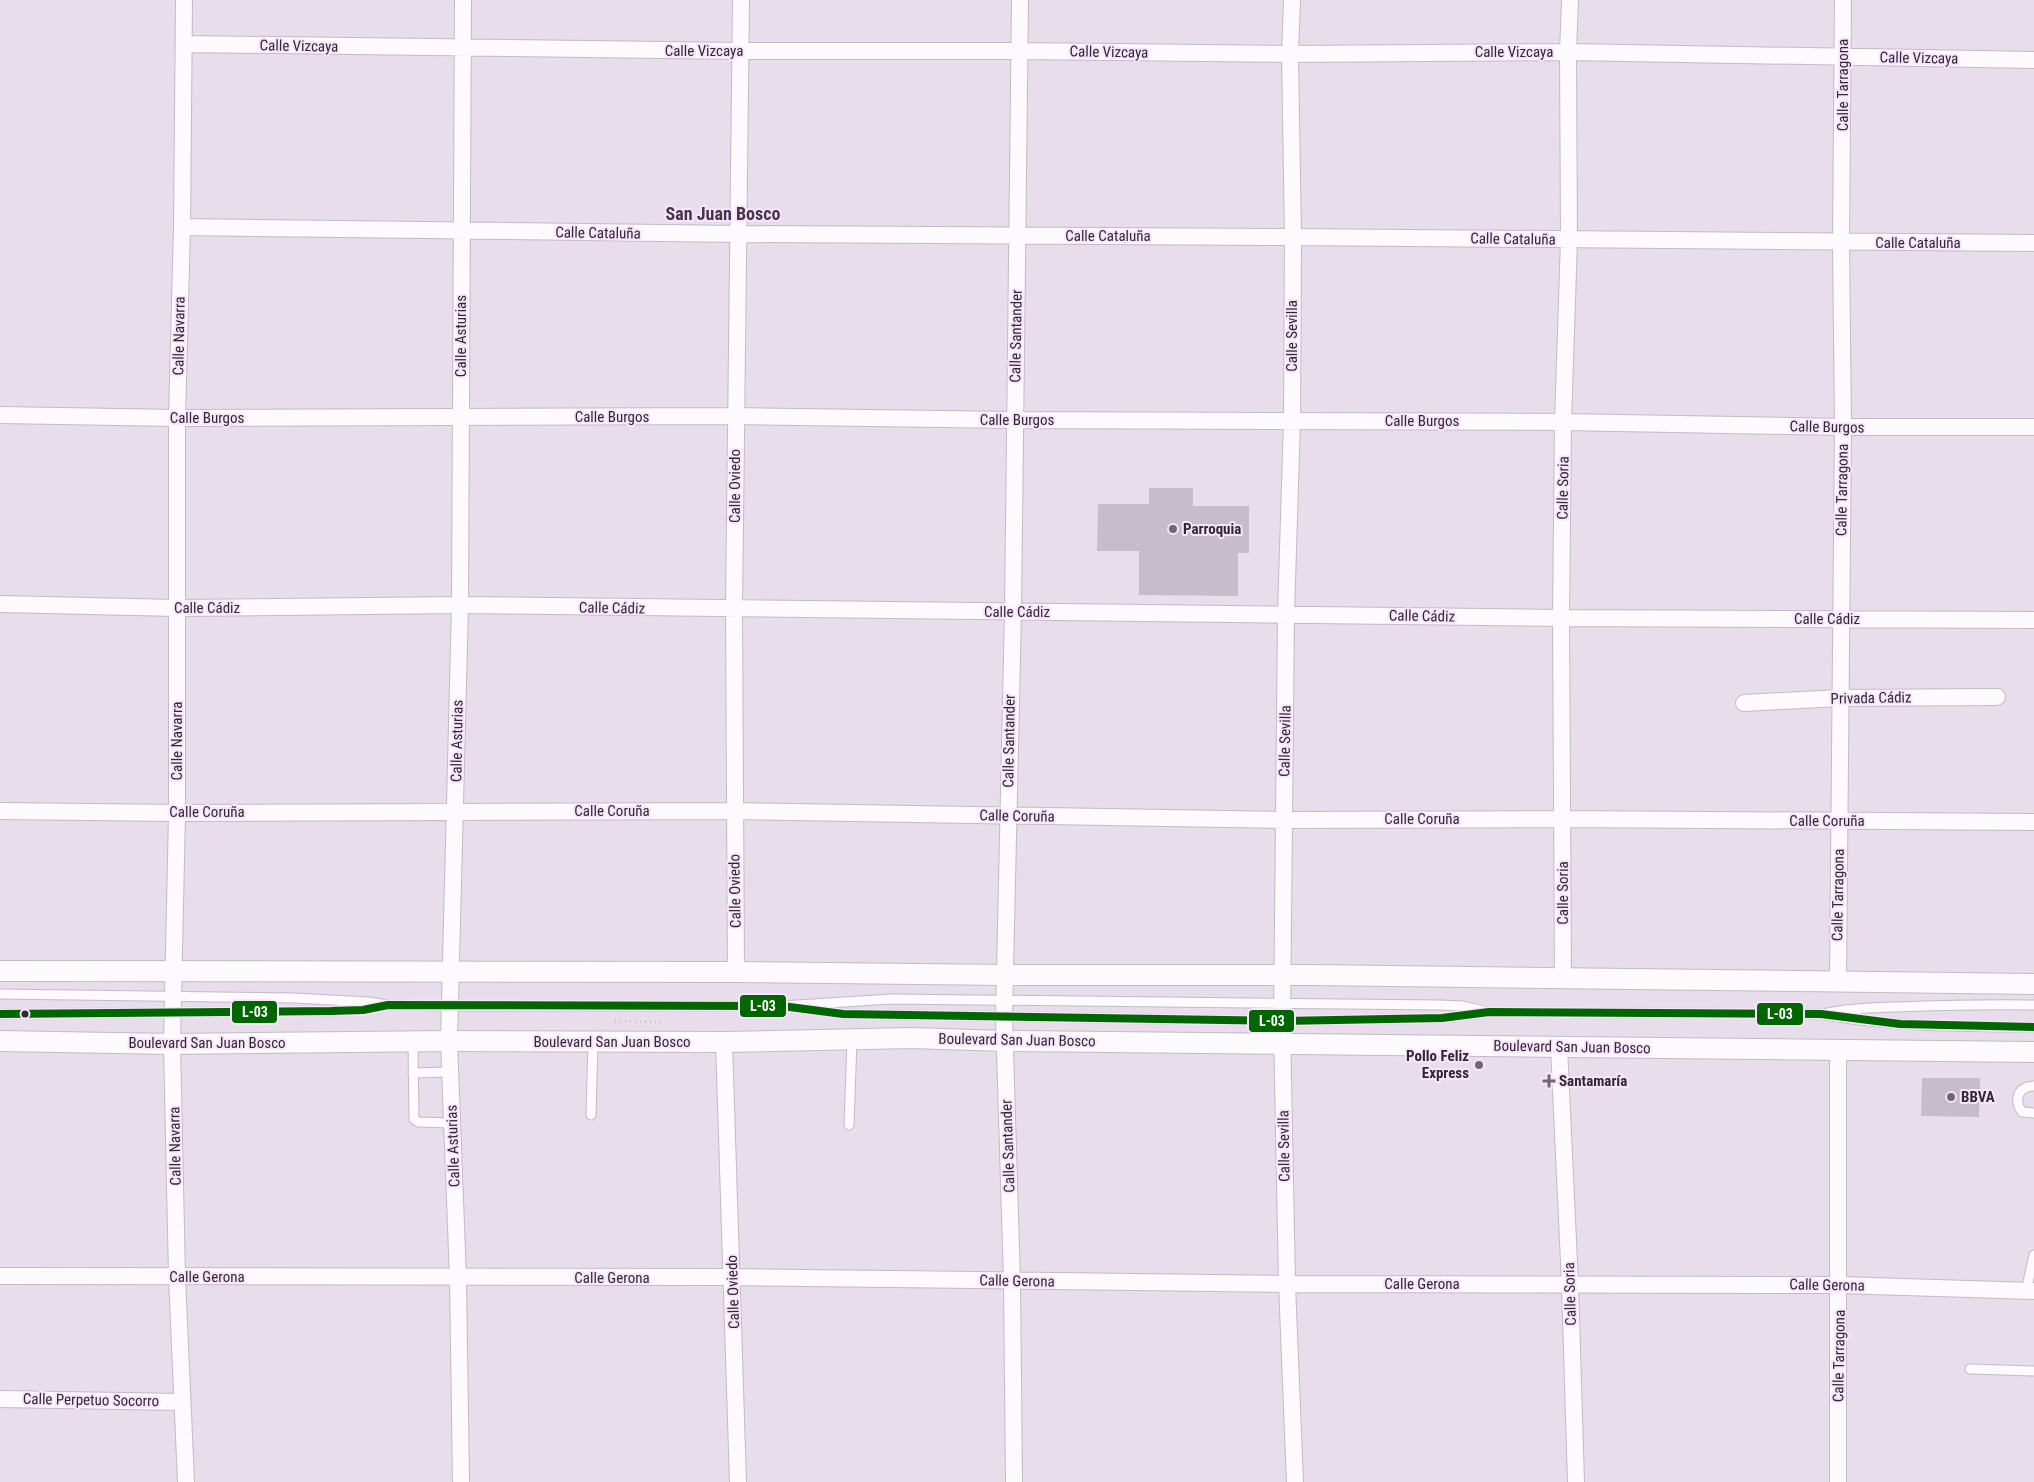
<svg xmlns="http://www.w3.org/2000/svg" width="2034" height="1482" font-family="'Roboto Condensed',sans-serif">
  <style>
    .building { fill: #c5beca }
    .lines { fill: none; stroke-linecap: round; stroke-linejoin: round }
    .service-casing { stroke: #c3bac5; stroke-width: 11 }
    .minor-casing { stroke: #c3bac5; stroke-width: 18 }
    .tertiary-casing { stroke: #c3bac5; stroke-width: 22 }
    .path { stroke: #c8c4c8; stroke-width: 3; stroke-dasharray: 1 4; stroke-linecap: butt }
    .service { stroke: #fcfafc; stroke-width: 9 }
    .minor { stroke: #fcfafc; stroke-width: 16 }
    .tertiary { stroke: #fcfafc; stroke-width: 20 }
    .bus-1-casing { stroke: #f9e4fd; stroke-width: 11 }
    .bus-1 { stroke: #060; stroke-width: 8 }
    .poi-dot { fill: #716872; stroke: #f9e4fd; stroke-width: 2 }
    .bus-dot { fill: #312932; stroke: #f9e4fd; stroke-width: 2 }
    .labels { text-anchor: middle; stroke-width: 4; stroke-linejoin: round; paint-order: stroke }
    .street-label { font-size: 15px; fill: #312932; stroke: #f9e4fd }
    .poi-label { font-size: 15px; font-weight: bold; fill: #312932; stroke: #f9e4fd; text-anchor: start }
    .quarter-label { font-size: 18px; font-weight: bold; fill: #463549; stroke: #f9e4fd }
    .line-badge { stroke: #f9e4fd; stroke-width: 2 }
    .badge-label { font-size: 14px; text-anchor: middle; font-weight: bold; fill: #fff }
  </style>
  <rect width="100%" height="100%" fill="#e8ddea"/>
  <path class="building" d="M 1149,488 L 1193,488 L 1193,506 L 1249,506 L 1249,553 L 1238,553 L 1238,596 L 1139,595 L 1139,551 L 1097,551 L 1098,504 L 1149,504 Z
    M 1922,1078 L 1980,1078 L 1979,1117 L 1921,1116 Z"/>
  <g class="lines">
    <defs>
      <path id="service" d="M 0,994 L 295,998 L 368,1002 L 388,1005 L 450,1006 L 782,1006 L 891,999 L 1440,1005 L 1462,1006 L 1489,1012
        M 802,1008 L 843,1014 L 1282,1021 L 1442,1018 L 1489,1012 L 1821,1014 C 1891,1027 1963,1027 2034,1027
        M 1827,1013 C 1859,1007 1891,1007 1923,1006 C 1960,1005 1997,1004 2034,1005
        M 0,1014 L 331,1011 L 380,1006
        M 413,1042 L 414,1119 L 418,1122 L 452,1123
        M 413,1073 L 451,1072
        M 2034,1086 C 2017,1087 2014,1100 2022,1112 L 2034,1113
        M 591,1115 L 593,1042
        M 849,1125 L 852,1039
        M 2026,1291 L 2034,1255
        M 1970,1369 L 2034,1371"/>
      <path id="minor" d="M 184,0 L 182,227 L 177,418 L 177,813 L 172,1044 L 177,1277 L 186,1482
        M 1292,0 L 1290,54 L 1293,237 L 1292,421 L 1286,614 L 1282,1026 L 1287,1284 L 1295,1482
        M 185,44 L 741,51 L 1020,51 L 1290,54 L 1568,52 L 2034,60
        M 182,227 L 739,234 L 1293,237 L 2034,243
        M 0,415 L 177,418 L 735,416 L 1014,420 L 1563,422 L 1843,427 L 2034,427
        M 0,604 L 177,608 L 460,605 L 1561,618 L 2034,620
        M 1744,703 L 1839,698 L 1997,697
        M 0,811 L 177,813 L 734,811 L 1284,820 L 1563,819 L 2034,822
        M 736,972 L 734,609 L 741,0
        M 1563,977 L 1561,618 L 1563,422 L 1569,240 L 1568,52 L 1570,0
        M 1838,980 L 1843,427 L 1841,242 L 1843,0
        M 724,1042 L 738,1482
        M 1559,1047 L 1570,1284 L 1576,1482
        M 0,1276 L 732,1277 L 1287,1284 L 1839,1285 L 2034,1291
        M 0,1399 L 182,1402
        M 461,1482 L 458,1278 L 449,1041 L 460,605 L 463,0
        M 1014,1482 L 1012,1281 L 1004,1017 L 1013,612 L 1020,0
        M 1838,1482 L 1838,1051"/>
      <path id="tertiary" d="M 0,971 L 736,972 L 1006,975 L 1313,975 L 2034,984
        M 0,1041 L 172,1044 L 449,1041 L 724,1042 L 911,1038 L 1005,1041 L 2034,1052"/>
    </defs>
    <use href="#service" class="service-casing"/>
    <use href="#minor" class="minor-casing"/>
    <use href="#tertiary" class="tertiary-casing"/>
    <path class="path" d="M 615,1021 L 661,1022"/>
    <use href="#service" class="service"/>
    <use href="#minor" class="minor"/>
    <use href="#tertiary" class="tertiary"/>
    <defs>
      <path id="bus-1" d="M 0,1014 L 331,1011 L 363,1010 L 388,1005 L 782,1006 L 843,1014 L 1282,1021 L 1442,1018 L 1489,1012 L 1821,1014 L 1900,1024 L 2034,1027"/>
    </defs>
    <use href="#bus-1" class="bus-1-casing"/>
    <use href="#bus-1" class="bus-1"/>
  </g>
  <g class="poi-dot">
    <circle cx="1173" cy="529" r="5"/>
    <circle cx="1479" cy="1065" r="5"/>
    <path d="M1546.5 1073.5h5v5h5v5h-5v5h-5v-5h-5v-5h5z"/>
    <circle cx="1951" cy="1097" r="5"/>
  </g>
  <circle class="bus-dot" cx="25" cy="1014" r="4.5"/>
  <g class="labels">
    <g class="street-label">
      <text transform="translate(299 46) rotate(1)" y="5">Calle Vizcaya</text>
      <text x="704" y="56">Calle Vizcaya</text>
      <text transform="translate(1109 52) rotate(1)" y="5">Calle Vizcaya</text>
      <text x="1514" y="57">Calle Vizcaya</text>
      <text transform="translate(1919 58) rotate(1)" y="5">Calle Vizcaya</text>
      <text transform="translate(1843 85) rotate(-90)" y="5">Calle Tarragona</text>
      <text transform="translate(598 233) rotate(1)" y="5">Calle Cataluña</text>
      <text x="1108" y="241">Calle Cataluña</text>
      <text transform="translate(1513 239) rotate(1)" y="5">Calle Cataluña</text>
      <text x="1918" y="248">Calle Cataluña</text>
      <text transform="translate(179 336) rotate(-89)" y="5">Calle Navarra</text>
      <text transform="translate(461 336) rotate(-90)" y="5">Calle Asturias</text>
      <text transform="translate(1016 336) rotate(-89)" y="5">Calle Santander</text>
      <text transform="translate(1292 336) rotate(-90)" y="5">Calle Sevilla</text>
      <text x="612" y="422">Calle Burgos</text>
      <text x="207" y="423">Calle Burgos</text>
      <text x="1017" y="425">Calle Burgos</text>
      <text x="1422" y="426">Calle Burgos</text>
      <text transform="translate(1827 427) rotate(1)" y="5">Calle Burgos</text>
      <text transform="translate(735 486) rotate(-90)" y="5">Calle Oviedo</text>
      <text transform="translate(1563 488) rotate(-89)" y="5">Calle Soria</text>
      <text transform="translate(1842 490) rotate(-89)" y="5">Calle Tarragona</text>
      <text x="207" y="613">Calle Cádiz</text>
      <text transform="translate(612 608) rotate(1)" y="5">Calle Cádiz</text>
      <text x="1017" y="617">Calle Cádiz</text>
      <text transform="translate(1422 616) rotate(1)" y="5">Calle Cádiz</text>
      <text x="1827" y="624">Calle Cádiz</text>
      <text transform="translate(1871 698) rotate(-1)" y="5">Privada Cádiz</text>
      <text transform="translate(177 741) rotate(-90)" y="5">Calle Navarra</text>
      <text transform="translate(457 741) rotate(-89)" y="5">Calle Asturias</text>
      <text transform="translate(1009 741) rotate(-89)" y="5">Calle Santander</text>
      <text transform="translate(1285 741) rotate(-89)" y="5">Calle Sevilla</text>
      <text x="612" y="816">Calle Coruña</text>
      <text x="207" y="817">Calle Coruña</text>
      <text transform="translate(1017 816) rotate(1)" y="5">Calle Coruña</text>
      <text x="1422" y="824">Calle Coruña</text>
      <text x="1827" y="826">Calle Coruña</text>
      <text transform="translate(735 891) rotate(-91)" y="5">Calle Oviedo</text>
      <text transform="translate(1563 893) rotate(-90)" y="5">Calle Soria</text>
      <text transform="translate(1838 895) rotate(-89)" y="5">Calle Tarragona</text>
      <text transform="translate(1017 1040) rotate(1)" y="5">Boulevard San Juan Bosco</text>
      <text x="612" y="1047">Boulevard San Juan Bosco</text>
      <text x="207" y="1048">Boulevard San Juan Bosco</text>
      <text transform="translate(1572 1047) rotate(1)" y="5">Boulevard San Juan Bosco</text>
      <text transform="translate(175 1146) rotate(-91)" y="5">Calle Navarra</text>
      <text transform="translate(453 1146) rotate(-92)" y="5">Calle Asturias</text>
      <text transform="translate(1008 1146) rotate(-92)" y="5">Calle Santander</text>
      <text transform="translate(1284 1146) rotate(-91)" y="5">Calle Sevilla</text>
      <text x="207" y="1282">Calle Gerona</text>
      <text x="612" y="1283">Calle Gerona</text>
      <text transform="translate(1017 1281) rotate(1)" y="5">Calle Gerona</text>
      <text x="1422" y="1289">Calle Gerona</text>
      <text transform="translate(1827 1285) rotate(1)" y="5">Calle Gerona</text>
      <text transform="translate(733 1292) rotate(-92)" y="5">Calle Oviedo</text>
      <text transform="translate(1570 1294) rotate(-92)" y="5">Calle Soria</text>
      <text transform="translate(1839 1356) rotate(-89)" y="5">Calle Tarragona</text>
      <text transform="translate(91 1400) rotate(1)" y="5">Calle Perpetuo Socorro</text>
    </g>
    <g class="poi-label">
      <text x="1183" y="534">Parroquia</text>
      <text x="1469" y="1061" text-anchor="end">Pollo Feliz<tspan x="1469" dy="17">Express</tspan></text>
      <text x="1559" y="1086">Santamaría</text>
      <text x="1961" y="1102">BBVA</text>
    </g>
    <g class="quarter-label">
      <text x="723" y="220">San Juan Bosco</text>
    </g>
  </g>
  <g class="line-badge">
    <rect x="739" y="994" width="48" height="24" rx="5" fill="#060"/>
    <rect x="231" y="1000" width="47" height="24" rx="5" fill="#060"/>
    <rect x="1756" y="1002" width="48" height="24" rx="5" fill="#060"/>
    <rect x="1248" y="1009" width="47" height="24" rx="5" fill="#060"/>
  </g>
  <g class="badge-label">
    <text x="763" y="1011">L-03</text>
    <text x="255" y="1017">L-03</text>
    <text x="1780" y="1019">L-03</text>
    <text x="1272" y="1026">L-03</text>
  </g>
</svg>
